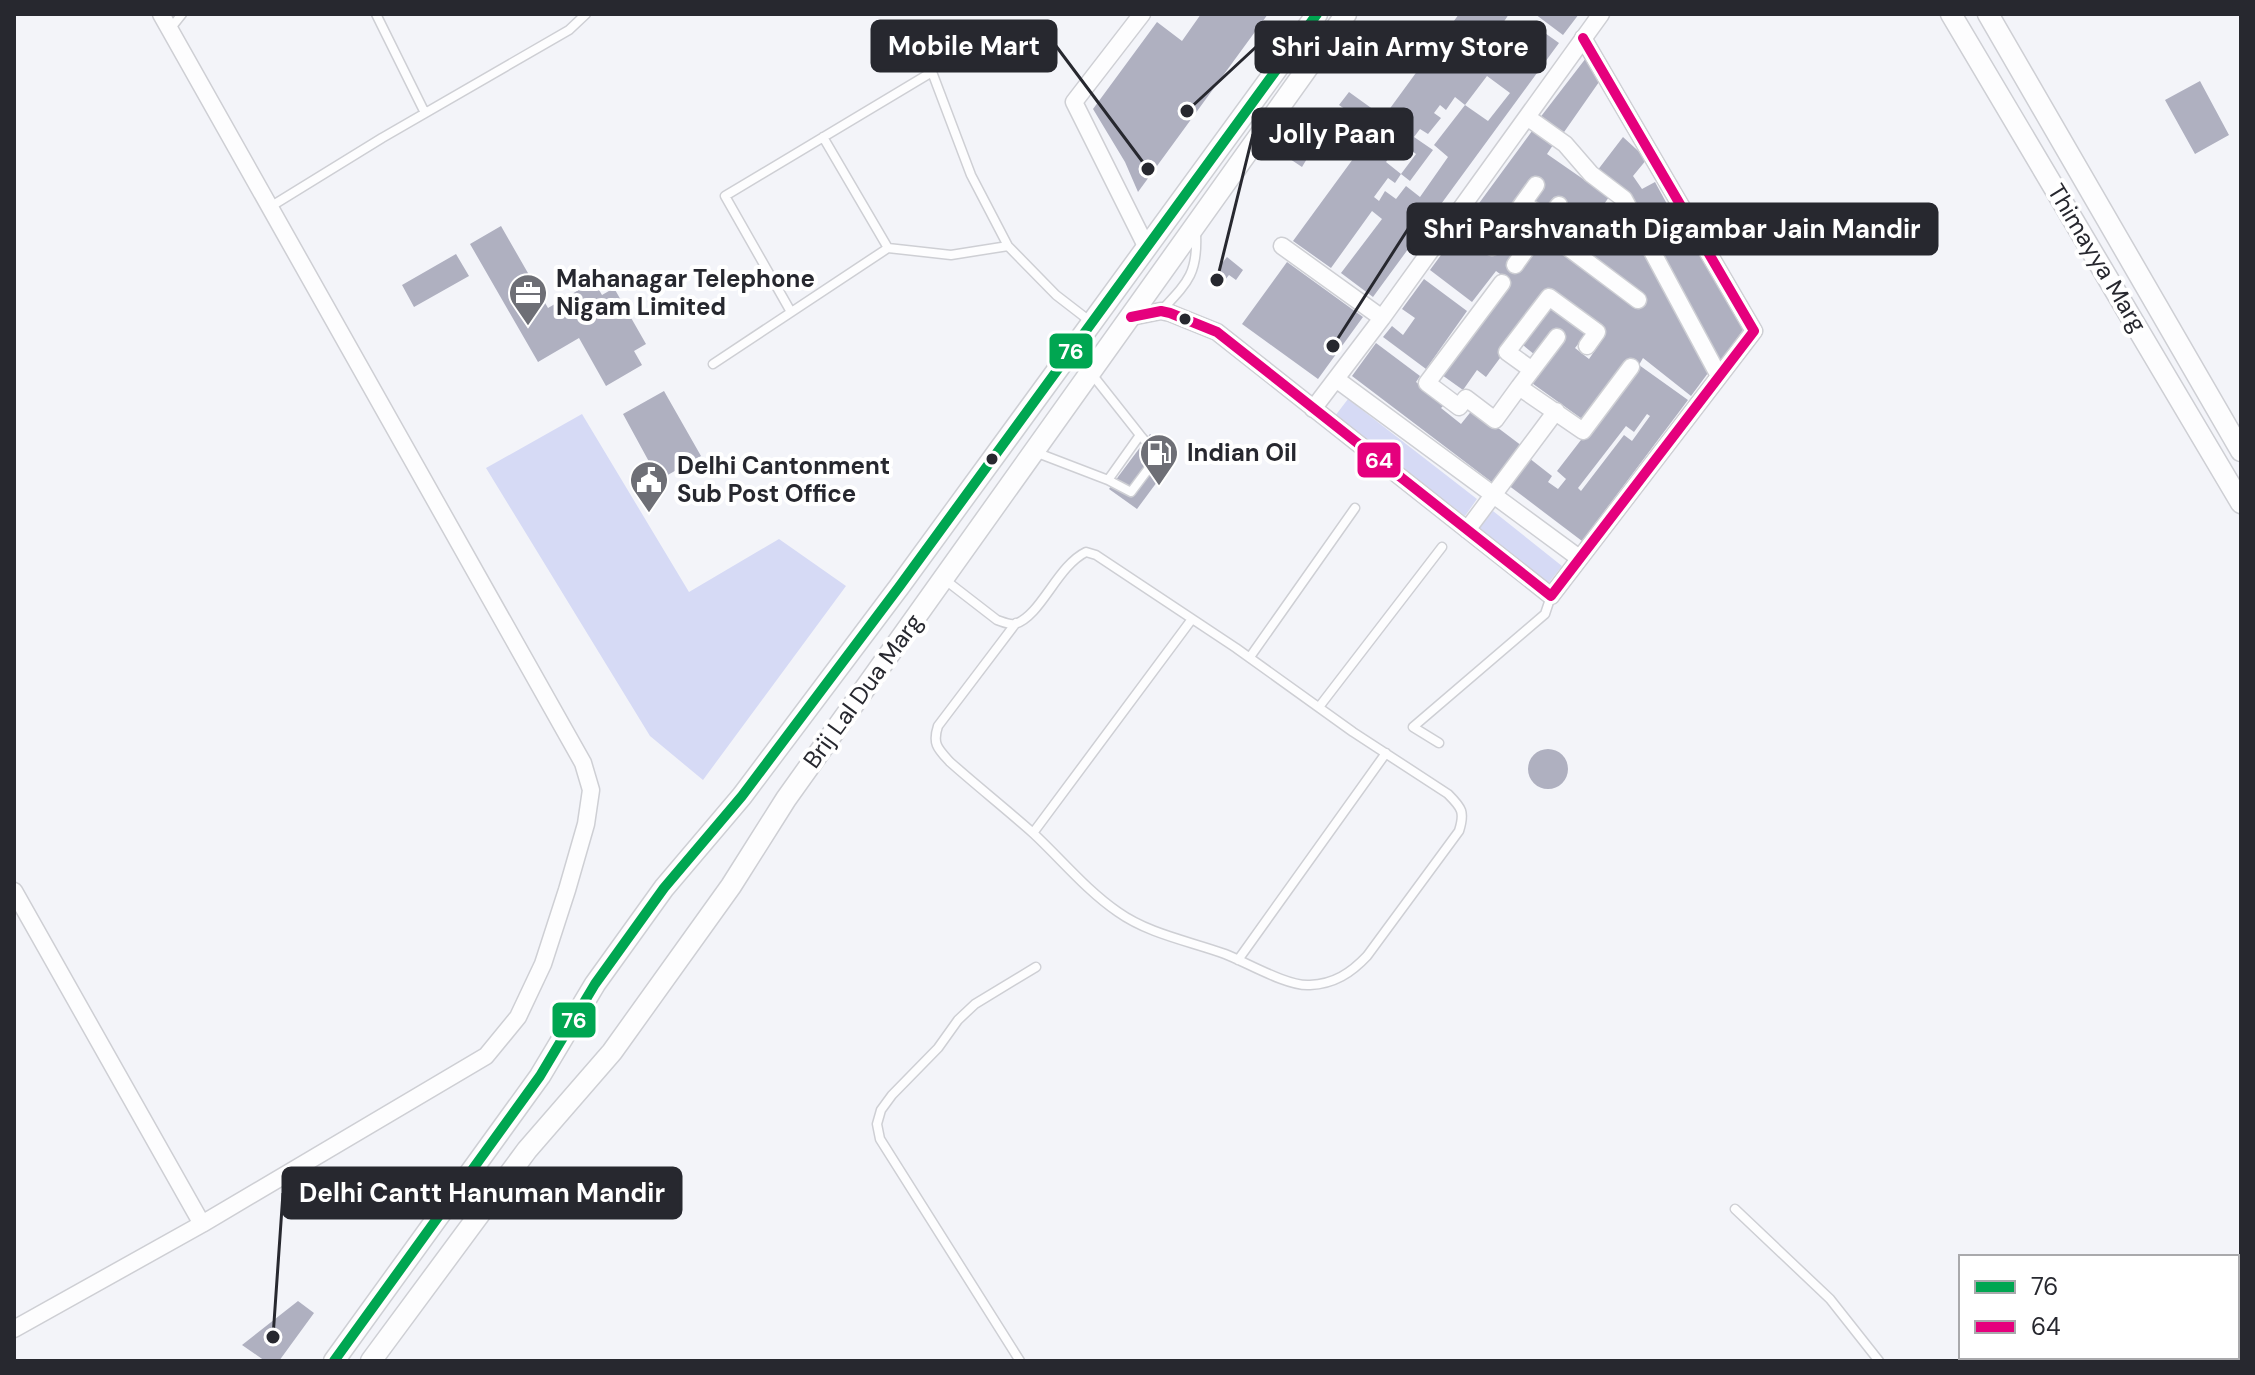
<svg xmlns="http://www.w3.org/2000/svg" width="2255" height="1375" font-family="'DM Sans',sans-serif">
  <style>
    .green { fill: #d6daf5 }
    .building { fill: #afb0c0; fill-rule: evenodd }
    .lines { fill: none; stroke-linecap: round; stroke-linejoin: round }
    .service-casing { stroke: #cecfd4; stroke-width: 11 }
    .minor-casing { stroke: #cecfd4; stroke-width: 19 }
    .tertiary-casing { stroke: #cecfd4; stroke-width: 23 }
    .service { stroke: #fdfdfe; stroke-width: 8 }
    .minor { stroke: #fdfdfe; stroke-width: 16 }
    .tertiary { stroke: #fdfdfe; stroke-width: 20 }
    .bus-1-casing { stroke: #fff; stroke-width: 16 }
    .bus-2-casing { stroke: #fff; stroke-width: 16 }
    .bus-1 { stroke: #00a651; stroke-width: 10 }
    .bus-2 { stroke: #e5007d; stroke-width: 10 }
    .bus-dot { fill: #27282f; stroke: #fff; stroke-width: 3 }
    .labels { text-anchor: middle; stroke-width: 8; stroke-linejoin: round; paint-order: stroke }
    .street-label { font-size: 24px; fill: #27282f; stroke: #fff }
    .poi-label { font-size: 24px; font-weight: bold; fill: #27282f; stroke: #fff; text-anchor: start }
    .leader { fill: none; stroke: #27282f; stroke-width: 3 }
    .callout-dot { fill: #27282f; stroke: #fff; stroke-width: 3 }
    .callout { fill: #27282f; stroke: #27282f; stroke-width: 3 }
    .callout-label { font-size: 26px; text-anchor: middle; font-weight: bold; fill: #fff }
    .line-badge { stroke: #fff; stroke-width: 3 }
    .badge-label { font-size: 22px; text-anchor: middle; font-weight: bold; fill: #fff }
  </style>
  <rect width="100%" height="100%" fill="#f3f4f9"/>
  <path class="green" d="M 1348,399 L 1477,499 L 1465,516 L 1335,416 Z
    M 582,414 L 689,592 L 779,539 L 846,586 L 703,780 L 650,736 L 486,468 Z
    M 1493,511 L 1562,566 L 1547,585 L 1477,530 Z"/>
  <path class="building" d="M 1201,14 L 1268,14 L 1138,192 L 1125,162 L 1093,109 L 1157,22 L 1182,41 Z
    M 1459,14 L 1509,14 L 1493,38 L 1507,48 L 1528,21 L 1559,43 L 1373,297 L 1341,273 L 1382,219 L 1372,211 L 1331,268 L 1293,241 ZM 1487,76 L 1510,93 L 1488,121 L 1465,105 L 1434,145 L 1448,157 L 1420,197 L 1406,186 L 1396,199 L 1385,191 L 1379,201 L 1374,197 L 1388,178 L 1395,183 L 1401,174 L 1386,162 L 1400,142 L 1416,154 L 1401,174 L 1410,181 L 1433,150 L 1414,137 L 1420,129 L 1428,134 L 1441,118 L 1434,113 L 1440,105 L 1446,110 L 1455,97 L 1465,105 Z
    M 1535,14 L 1579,14 L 1563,35 Z
    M 1586,58 L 1599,82 L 1562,135 L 1539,119 Z
    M 2200,81 L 2229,135 L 2195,154 L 2165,100 Z
    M 1349,92 L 1374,110 L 1365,123 L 1339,105 Z
    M 1532,131 L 1553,145 L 1547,154 L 1609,197 L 1584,233 L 1590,238 L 1609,211 L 1618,217 L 1603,237 L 1614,246 L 1632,223 L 1643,243 L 1638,249 L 1647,257 L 1711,369 L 1691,396 L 1643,358 L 1639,365 L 1629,359 L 1585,421 L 1529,381 L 1564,334 L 1555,329 L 1535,355 L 1518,341 L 1549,300 L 1590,329 L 1575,348 L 1589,359 L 1605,336 L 1548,293 L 1486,377 L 1477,370 L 1463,390 L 1442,375 L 1511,282 L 1496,271 L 1472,302 L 1430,270 ZM 1536,182 L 1544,187 L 1531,206 L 1541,213 L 1554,197 L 1571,209 L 1555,232 L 1647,299 L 1639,309 L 1538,235 L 1542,222 L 1523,208 Z
    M 1623,137 L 1647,159 L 1633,176 L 1642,189 L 1655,182 L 1679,226 L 1684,223 L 1745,327 L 1719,364 L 1597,171 Z
    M 1300,144 L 1311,152 L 1302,167 L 1290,159 Z
    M 501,226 L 548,308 L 594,281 L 602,295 L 614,288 L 646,344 L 634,351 L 642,365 L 606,386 L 579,338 L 538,362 L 470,244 Z
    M 456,254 L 469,276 L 414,307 L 402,285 Z
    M 1227,257 L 1243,270 L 1236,280 L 1229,275 L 1220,286 L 1213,279 L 1221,268 L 1219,267 Z
    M 1287,262 L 1363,317 L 1318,379 L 1242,324 Z
    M 1424,279 L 1467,311 L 1426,369 L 1383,337 L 1392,326 L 1403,335 L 1415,318 L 1402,309 Z
    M 1376,343 L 1420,376 L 1416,382 L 1445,404 L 1441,408 L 1461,424 L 1473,409 L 1522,446 L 1493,483 L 1352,376 Z
    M 1639,365 L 1688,400 L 1582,541 L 1508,485 L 1529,458 L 1552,476 L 1548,482 L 1558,489 L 1566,479 L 1557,471 ZM 1647,414 L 1650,416 L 1632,441 L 1624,435 L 1581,491 L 1578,488 L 1626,426 L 1634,432 Z
    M 664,391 L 701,456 L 659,480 L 623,414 Z
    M 1150,434 L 1177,455 L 1137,509 L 1109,489 Z
    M1528 769a20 20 0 1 1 40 0a20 20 0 1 1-40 0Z
    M 298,1301 L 314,1313 L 279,1361 L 265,1361 L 242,1345 Z"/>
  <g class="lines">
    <defs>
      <path id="service" d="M 376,14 L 425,113
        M 170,29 L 182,14
        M 823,137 L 888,248
        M 270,207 L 382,138 L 569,30 L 586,14
        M 1161,311 C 1187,283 1198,274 1196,234
        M 791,312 L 725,196 L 932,72 L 971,175 L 1008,246
        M 713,364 L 888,248 L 951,255 L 1008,246 L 1056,295 L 1091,322
        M 1035,452 L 1108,480 L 1140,435 L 1091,373
        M 1108,480 L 1131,492 L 1158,456 L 1140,435
        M 944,579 L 997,620 C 1003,622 1009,625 1015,624 C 1041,616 1057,566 1086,552 L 1096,555 L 1236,648 L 1353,732 L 1448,794 C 1462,808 1465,812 1459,831 L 1367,956 C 1351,973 1334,984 1310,985 C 1288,987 1246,962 1225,954 C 1189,941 1149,934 1118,912 C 1086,890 1061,859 1033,833 C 1006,809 977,786 950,762 C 938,749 932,744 938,726 L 1016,623
        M 1250,657 L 1355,508
        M 1319,707 L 1442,547
        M 1439,743 L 1413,727 L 1545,614 L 1551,596
        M 1033,833 L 1192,619
        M 1238,960 L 1386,753
        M 1735,1209 L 1830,1299 L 1879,1361
        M 1020,1361 L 880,1139 L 877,1124 L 881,1110 L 892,1095 L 938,1048 L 958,1020 L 975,1004 L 1036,967"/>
      <path id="minor" d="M 1142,14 L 1074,102 L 1147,248
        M 1527,117 L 1565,144 L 1591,174 L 1624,199 L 1719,376
        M 1523,203 L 1536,185
        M 1547,220 L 1559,205
        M 1542,228 L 1638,300
        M 1282,246 L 1382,318
        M 1492,247 L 1523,203 L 1547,220 L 1515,265
        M 1502,283 L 1427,383 L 1459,407 L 1466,398 L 1495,420 L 1519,387
        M 1131,317 L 1161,311 L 1170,313 L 1217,332 L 1551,596 L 1754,331 L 1583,38
        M 1557,337 L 1519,387 L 1583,431 L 1631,367
        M 1532,370 L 1507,352 L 1549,297 L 1597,332 L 1587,346
        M 1336,379 L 1579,558
        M 1313,409 L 1382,318 L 1601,14
        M 1467,530 L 1556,411
        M 14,891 L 202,1224
        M 14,1329 L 202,1224 L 486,1056 L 518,1017 L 543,964 L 567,890 L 586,824 L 591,790 L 583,763 L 161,14"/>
      <path id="tertiary" d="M 1951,14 L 2241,503
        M 1988,14 L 2241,451
        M 334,1361 L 540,1076 L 595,984 L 664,888 L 742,796 L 899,587 L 1317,14
        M 371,1361 L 527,1150 L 612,1052 L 731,886 L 786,799 L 1346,14"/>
    </defs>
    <use href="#service" class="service-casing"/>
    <use href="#minor" class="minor-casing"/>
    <use href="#tertiary" class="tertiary-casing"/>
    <use href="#service" class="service"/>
    <use href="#minor" class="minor"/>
    <use href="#tertiary" class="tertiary"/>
    <defs>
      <path id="bus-1" d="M 334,1361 L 540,1076 L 595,984 L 664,888 L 742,796 L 899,587 L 1317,14"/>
      <path id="bus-2" d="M 1131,317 L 1161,311 L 1170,313 L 1217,332 L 1551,596 L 1754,331 L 1583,38"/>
    </defs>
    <use href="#bus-1" class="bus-1-casing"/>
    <use href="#bus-2" class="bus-2-casing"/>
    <use href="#bus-1" class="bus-1"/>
    <use href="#bus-2" class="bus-2"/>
  </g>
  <defs>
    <symbol id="office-pin" viewBox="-11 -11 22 30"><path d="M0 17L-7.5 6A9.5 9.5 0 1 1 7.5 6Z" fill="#6e6f76" stroke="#fff"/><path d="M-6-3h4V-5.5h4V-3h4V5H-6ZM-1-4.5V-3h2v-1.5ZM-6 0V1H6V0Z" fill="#fff"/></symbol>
    <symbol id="fuel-pin" viewBox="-11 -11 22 30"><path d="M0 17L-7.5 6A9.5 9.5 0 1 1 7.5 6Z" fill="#6e6f76" stroke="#fff"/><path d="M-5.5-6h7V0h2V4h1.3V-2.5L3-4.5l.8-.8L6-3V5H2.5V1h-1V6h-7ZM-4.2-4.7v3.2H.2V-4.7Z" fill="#fff"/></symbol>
    <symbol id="civic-pin" viewBox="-11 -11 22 30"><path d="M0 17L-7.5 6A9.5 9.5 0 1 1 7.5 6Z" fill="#6e6f76" stroke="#fff"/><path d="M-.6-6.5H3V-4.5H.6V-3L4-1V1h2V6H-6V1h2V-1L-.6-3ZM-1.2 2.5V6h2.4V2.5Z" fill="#fff"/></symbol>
  </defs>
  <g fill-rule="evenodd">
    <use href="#office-pin" x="506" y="271" width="44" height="60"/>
    <use href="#fuel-pin" x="1137" y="431" width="44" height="60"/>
    <use href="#civic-pin" x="627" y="458" width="44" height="60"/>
  </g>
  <g class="bus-dot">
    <circle cx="1185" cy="319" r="7"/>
    <circle cx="992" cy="459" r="7"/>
  </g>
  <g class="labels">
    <g class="street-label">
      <text transform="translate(2097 258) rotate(59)" y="8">Thimayya Marg</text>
      <text transform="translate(863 691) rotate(-54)" y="8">Brij Lal Dua Marg</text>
    </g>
    <g class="poi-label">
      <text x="556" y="287">Mahanagar Telephone<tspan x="556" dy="28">Nigam Limited</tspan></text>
      <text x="1187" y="461">Indian Oil</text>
      <text x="677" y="474">Delhi Cantonment<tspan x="677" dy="28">Sub Post Office</tspan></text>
    </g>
  </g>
  <path class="leader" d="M1148 169L1056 46M1187 111L1256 47M1217 280L1253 134M1333 346L1408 229M273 1337L283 1193"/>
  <g class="callout-dot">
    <circle cx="1148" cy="169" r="8"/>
    <circle cx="1187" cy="111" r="8"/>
    <circle cx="1217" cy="280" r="8"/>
    <circle cx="1333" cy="346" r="8"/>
    <circle cx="273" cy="1337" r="8"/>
  </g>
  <g class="callout">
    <rect x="872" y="21" width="184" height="50" rx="8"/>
    <rect x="1256" y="22" width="289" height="50" rx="8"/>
    <rect x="1253" y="109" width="159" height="50" rx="8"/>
    <rect x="1408" y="204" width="529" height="50" rx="8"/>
    <rect x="283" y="1168" width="398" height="50" rx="8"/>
  </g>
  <g class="callout-label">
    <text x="964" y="55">Mobile Mart</text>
    <text x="1400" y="56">Shri Jain Army Store</text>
    <text x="1332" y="143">Jolly Paan</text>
    <text x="1672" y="238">Shri Parshvanath Digambar Jain Mandir</text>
    <text x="482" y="1202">Delhi Cantt Hanuman Mandir</text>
  </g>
  <g class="line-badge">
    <rect x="1048" y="332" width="46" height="38" rx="8" fill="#00a651"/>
    <rect x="1356" y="441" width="46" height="38" rx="8" fill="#e5007d"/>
    <rect x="551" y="1001" width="46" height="38" rx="8" fill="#00a651"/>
  </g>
  <g class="badge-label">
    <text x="1071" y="359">76</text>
    <text x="1379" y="468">64</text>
    <text x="574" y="1028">76</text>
  </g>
  <rect width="2255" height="1375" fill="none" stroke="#27282f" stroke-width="32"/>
  <rect x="1959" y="1255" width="280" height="104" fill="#ffffff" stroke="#a9a9ac" stroke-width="2"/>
  <rect x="1975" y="1281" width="40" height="12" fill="#00a651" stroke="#a9a9ac" stroke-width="2"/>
  <text x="2031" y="1295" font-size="24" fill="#27282f">76</text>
  <rect x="1975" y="1321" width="40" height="12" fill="#e5007d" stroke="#a9a9ac" stroke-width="2"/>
  <text x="2031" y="1335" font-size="24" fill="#27282f">64</text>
</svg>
